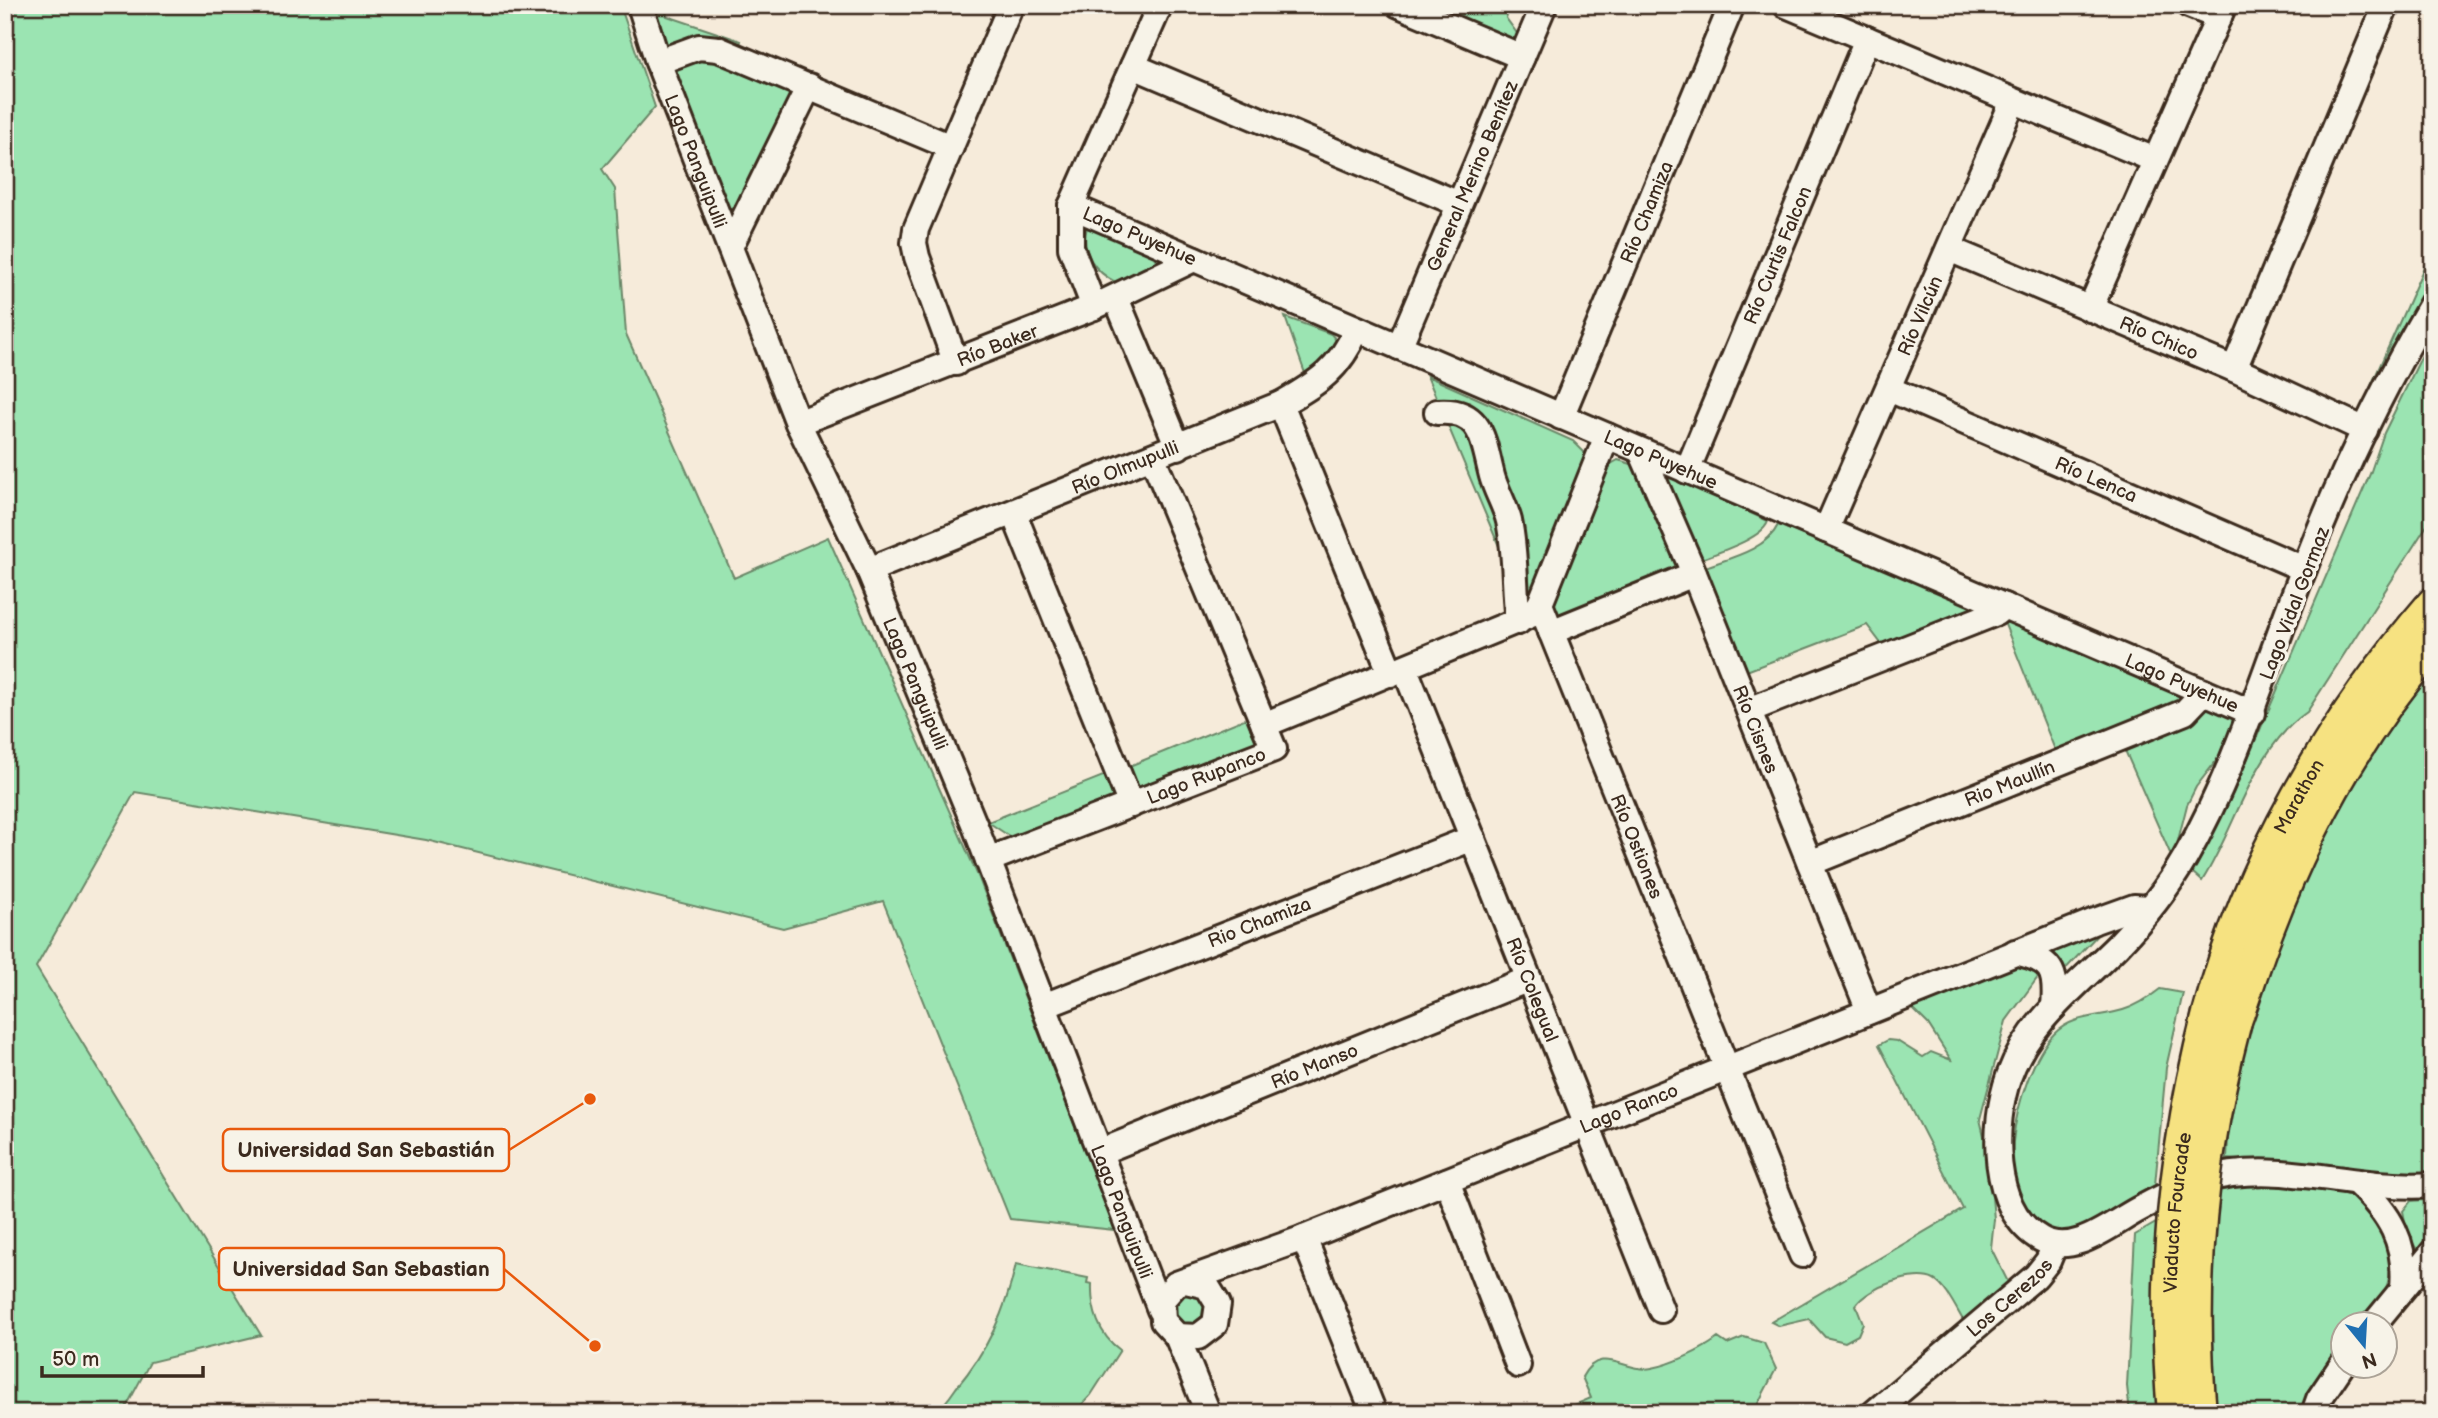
<svg xmlns="http://www.w3.org/2000/svg" width="2438" height="1418" font-family="'Balsamiq Sans',sans-serif">
  <style>
    .green { fill: #9be4b2; stroke: #6b8768; stroke-width: 2 }
    .lines { fill: none; stroke-linecap: round; stroke-linejoin: round }
    .minor-casing { stroke: #3b2a1e; stroke-width: 30 }
    .major-casing { stroke: #3b2a1e; stroke-width: 37 }
    .minor { stroke: #f7f3e8; stroke-width: 24 }
    .major { stroke: #f6e281; stroke-width: 32 }
    .major-bridge-casing { stroke: #3b2a1e; stroke-width: 37; stroke-linecap: butt }
    .major-bridge { stroke: #f6e281; stroke-width: 32 }
    .labels { text-anchor: middle; stroke-width: 7; stroke-linejoin: round; paint-order: stroke }
    .street-label { font-size: 19px; fill: #3b2a1e; stroke: #f7f3e8 }
    .leader { fill: none; stroke: #e8590c; stroke-width: 2.5 }
    .callout-dot { fill: #e8590c; stroke: #f7f3e8; stroke-width: 2.5 }
    .callout { fill: #f7f3e8; stroke: #e8590c; stroke-width: 2.5 }
    .callout-label { font-size: 21px; text-anchor: middle; font-weight: bold; fill: #3b2a1e }
  </style>
  <rect width="100%" height="100%" fill="#f6ebda"/>
  <filter id="ink" filterUnits="userSpaceOnUse"><feTurbulence type="fractalNoise" baseFrequency=".0143" numOctaves="2"/><feDisplacementMap in="SourceGraphic" scale="14" xChannelSelector="R" yChannelSelector="G"/><feConvolveMatrix kernelMatrix="1 2 1 2 8 2 1 2 1" color-interpolation-filters="sRGB"/></filter>
  <g filter="url(#ink)">
    <path class="green" d="M 5,5 L 620,5 L 655,107 L 602,169 L 615,189 L 626,334 L 734,578 L 828,537 L 978,876 L 1115,1230 L 1010,1219 L 883,901 L 783,928 L 426,840 L 135,792 L 36,967 L 261,1335 L 150,1362 L 123,1413 L 5,1413 Z
      M 651,5 L 665,5 L 667,16 L 741,41 L 738,51 L 665,53 Z
      M 1427,5 L 1511,5 L 1506,18 L 1519,36 L 1515,43 Z
      M 708,55 L 793,89 L 732,216 L 674,67 Z
      M 1087,227 L 1159,256 L 1151,268 L 1117,283 C 1095,272 1080,253 1087,227 Z
      M 2433,247 L 2433,282 L 2366,409 L 2358,415 Z
      M 1285,317 L 1331,334 L 1338,342 L 1338,350 L 1306,376 Z
      M 2433,333 L 2433,516 L 2307,712 C 2252,750 2237,826 2202,881 L 2192,872 L 2229,802 L 2370,474 L 2384,433 Z
      M 1427,376 L 1573,441 L 1584,452 L 1586,466 L 1528,600 L 1523,603 Z
      M 1618,460 L 1638,466 L 1681,557 L 1678,572 L 1569,621 L 1557,616 L 1549,594 L 1604,468 Z
      M 1665,474 L 1768,521 C 1764,539 1710,555 1693,562 L 1661,477 Z
      M 1778,525 L 1970,602 L 1975,607 L 1973,613 L 1886,650 L 1867,625 L 1744,672 L 1700,569 C 1725,559 1766,551 1778,525 Z
      M 2002,617 L 2253,713 L 2196,787 L 2187,805 L 2173,860 L 2117,732 L 2057,755 Z
      M 2433,665 L 2433,1169 L 2419,1176 L 2227,1159 C 2232,984 2333,803 2433,665 Z
      M 1249,717 L 1260,747 L 1139,795 L 1122,769 Z
      M 1113,772 L 1121,802 L 1015,840 L 988,822 Z
      M 2101,931 L 2061,974 L 2045,952 Z
      M 2024,959 L 2041,973 L 2006,1021 L 1980,1119 L 1988,1153 L 1994,1219 L 1991,1248 L 2010,1286 L 1966,1325 C 1958,1313 1947,1287 1934,1280 C 1915,1270 1868,1287 1856,1305 L 1863,1323 L 1858,1335 L 1845,1342 L 1825,1337 L 1809,1319 L 1779,1326 L 1771,1322 L 1963,1209 L 1879,1045 L 1888,1040 L 1897,1041 L 1923,1057 L 1931,1052 L 1951,1060 L 1928,1024 L 1910,1006 Z
      M 2160,989 L 2183,993 L 2166,1068 L 2155,1185 C 2130,1202 2094,1235 2061,1231 C 1979,1220 2017,1072 2054,1034 C 2072,1015 2100,1017 2123,1010 C 2136,1006 2150,997 2160,989 Z
      M 2249,1185 C 2303,1187 2378,1179 2389,1248 C 2394,1284 2384,1297 2361,1323 L 2344,1324 L 2343,1343 L 2313,1383 L 2304,1413 L 2130,1413 L 2127,1386 L 2135,1235 L 2208,1193 Z
      M 2424,1200 L 2433,1205 L 2433,1235 L 2417,1250 L 2407,1232 L 2403,1211 L 2411,1201 Z
      M 1016,1264 L 1088,1278 L 1087,1283 L 1092,1284 C 1091,1310 1099,1335 1120,1350 L 1091,1395 L 1074,1413 L 934,1413 C 943,1407 950,1397 956,1388 C 988,1350 1005,1312 1016,1264 Z
      M 1199,1291 L 1210,1311 L 1195,1329 L 1173,1321 L 1175,1295 Z
      M 1744,1337 L 1764,1343 L 1776,1369 L 1753,1413 L 1556,1413 L 1591,1398 L 1582,1377 C 1601,1342 1627,1374 1652,1368 C 1670,1365 1703,1350 1718,1338 L 1727,1344 Z"/>
    <g class="lines">
      <defs>
        <g id="minor">
          <path id="s1" d="M 640,5 L 658,62 L 798,423 L 869,570 L 975,826 L 1160,1310"/>
          <path d="M 1399,5 L 1522,57"/>
          <path d="M 1786,5 L 2155,160"/>
          <path d="M 2189,5 L 2219,17"/>
          <path d="M 658,62 L 699,47 L 718,49 L 951,147"/>
          <path d="M 1133,66 L 1459,204"/>
          <path id="s2" d="M 1071,206 L 2253,713"/>
          <path d="M 730,247 L 809,86"/>
          <path id="s3" d="M 1949,249 L 2234,369 L 2365,430"/>
          <path d="M 1116,298 L 1178,447"/>
          <path d="M 2433,302 C 2383,387 2339,478 2304,569 C 2265,667 2237,767 2185,858 C 2167,889 2142,920 2117,946 C 2077,986 2029,1021 2009,1076 C 1992,1123 1990,1211 2041,1239 C 2075,1258 2114,1221 2143,1207 C 2162,1197 2183,1186 2204,1180 C 2278,1158 2357,1191 2433,1185"/>
          <path d="M 1094,307 L 1071,248 L 1071,206 L 1160,5"/>
          <path d="M 2090,309 L 2224,5"/>
          <path id="s4" d="M 1399,347 L 1544,5"/>
          <path d="M 956,363 L 917,257 L 914,243 L 916,229 L 1011,5"/>
          <path d="M 2234,369 L 2386,5"/>
          <path id="s5" d="M 1889,389 L 2304,569"/>
          <path d="M 1281,404 L 1391,674"/>
          <path d="M 1437,412 C 1483,408 1483,442 1492,476 C 1496,491 1505,505 1509,521 C 1516,554 1514,589 1518,622"/>
          <path id="s6" d="M 1561,417 L 1732,5"/>
          <path id="s7" d="M 798,423 L 1094,307 L 1194,259"/>
          <path id="s8" d="M 1641,451 L 1691,566 L 1869,1011"/>
          <path id="s9" d="M 1687,471 L 1867,39"/>
          <path d="M 1014,514 L 1131,805"/>
          <path id="s10" d="M 1826,530 L 2013,101"/>
          <path id="s11" d="M 869,570 L 1281,404 C 1319,382 1339,370 1357,329"/>
          <path id="s12" d="M 1540,604 L 1802,1255"/>
          <path d="M 1551,632 L 1694,574"/>
          <path id="s13" d="M 1405,669 L 1661,1310"/>
          <path d="M 1749,710 L 1996,613 L 2004,606"/>
          <path d="M 1264,725 L 1531,615 L 1540,604 L 1607,436"/>
          <path id="s14" d="M 988,860 L 1274,749 L 1153,458"/>
          <path id="s15" d="M 1810,863 L 2185,712 L 2204,692"/>
          <path d="M 2015,952 C 2052,960 2057,970 2054,1007"/>
          <path id="s16" d="M 1044,1006 L 1473,838"/>
          <path id="s17" d="M 1100,1152 L 1529,979"/>
          <path d="M 1447,1181 L 1518,1365"/>
          <path d="M 2357,1183 C 2390,1214 2407,1242 2403,1288"/>
          <path d="M 1304,1238 L 1374,1413"/>
          <path id="s18" d="M 1186,1281 L 1207,1286 L 1218,1304 L 1215,1324 L 1198,1337 L 1177,1336 L 1163,1321 L 1162,1300 L 1176,1284 L 1304,1238 L 2095,921 L 2134,907 L 2150,908"/>
          <path d="M 2374,1324 L 2433,1252"/>
          <path d="M 1177,1336 L 1208,1413"/>
          <path id="s19" d="M 1874,1413 L 2036,1276 L 2048,1261 L 2055,1244"/>
          <path d="M 2314,1413 L 2319,1399 L 2344,1362"/>
        </g>
        <g id="major">
          <path id="s20" d="M 2209,1014 C 2249,862 2331,722 2433,604"/>
          <path d="M 2235,1021 C 2246,991 2255,960 2267,930 C 2306,827 2360,729 2433,645"/>
        </g>
      </defs>
      <use href="#minor" class="minor-casing"/>
      <use href="#major" class="major-casing"/>
      <use href="#minor" class="minor"/>
      <use href="#major" class="major"/>
      <defs>
        <g id="major-bridge">
          <path id="s21" d="M 2174,1413 C 2162,1278 2175,1145 2209,1014"/>
          <path d="M 2200,1413 C 2188,1280 2201,1150 2235,1021"/>
        </g>
      </defs>
      <use href="#major-bridge" class="major-bridge-casing"/>
      <use href="#major-bridge" class="major-bridge"/>
    </g>
  </g>
  <g class="labels">
    <g class="street-label">
      <text dy="7" stroke="none"><textPath href="#s1" startOffset="166">Lago Panguipulli</textPath></text>
      <text dy="7" stroke="none"><textPath href="#s4" startOffset="186">General Merino Benítez</textPath></text>
      <text dy="7" stroke="none"><textPath href="#s6" startOffset="222">Río Chamiza</textPath></text>
      <text dy="7" stroke="none"><textPath href="#s2" startOffset="75">Lago Puyehue</textPath></text>
      <text dy="7" stroke="none"><textPath href="#s9" startOffset="234">Río Curtis Falcon</textPath></text>
      <text dy="7" stroke="none"><textPath href="#s10" startOffset="234">Río Vilcún</textPath></text>
      <text dy="7" stroke="none"><textPath href="#s3" startOffset="228">Río Chico</textPath></text>
      <text dy="7" stroke="none"><textPath href="#s7" startOffset="214">Río Baker</textPath></text>
      <text dy="7" stroke="none"><textPath href="#s2" startOffset="642">Lago Puyehue</textPath></text>
      <text dy="7" stroke="none"><textPath href="#s11" startOffset="276">Río Olmupulli</textPath></text>
      <text dy="7" stroke="none"><textPath href="#s5" startOffset="226">Río Lenca</textPath></text>
      <text transform="translate(2294 603) rotate(-69)" y="7">Lago Vidal Gormaz</text>
      <text dy="7" stroke="none"><textPath href="#s1" startOffset="733">Lago Panguipulli</textPath></text>
      <text dy="7" stroke="none"><textPath href="#s2" startOffset="1209">Lago Puyehue</textPath></text>
      <text dy="7" stroke="none"><textPath href="#s8" startOffset="301">Río Cisnes</textPath></text>
      <text dy="7" stroke="none"><textPath href="#s14" startOffset="234">Lago Rupanco</textPath></text>
      <text dy="7" stroke="none"><textPath href="#s15" startOffset="215">Rio Maullín</textPath></text>
      <text dy="7" stroke="none"><textPath href="#s20" startOffset="236">Marathon</textPath></text>
      <text dy="7" stroke="none"><textPath href="#s12" startOffset="261">Río Ostiones</textPath></text>
      <text dy="7" stroke="none"><textPath href="#s16" startOffset="231">Rio Chamiza</textPath></text>
      <text dy="7" stroke="none"><textPath href="#s13" startOffset="345">Río Colegual</textPath></text>
      <text dy="7" stroke="none"><textPath href="#s17" startOffset="231">Río Manso</textPath></text>
      <text dy="7" stroke="none"><textPath href="#s18" startOffset="654">Lago Ranco</textPath></text>
      <text dy="7" stroke="none"><textPath href="#s1" startOffset="1300">Lago Panguipulli</textPath></text>
      <text dy="7" stroke="none"><textPath href="#s21" startOffset="201">Viaducto Fourcade</textPath></text>
      <text dy="7" stroke="none"><textPath href="#s19" startOffset="178">Los Cerezos</textPath></text>
    </g>
  </g>
  <path class="leader" d="M590 1099L509 1150M595 1346L504 1269"/>
  <g class="callout-dot">
    <circle cx="590" cy="1099" r="7"/>
    <circle cx="595" cy="1346" r="7"/>
  </g>
  <g class="callout">
    <rect x="223" y="1129" width="286" height="42" rx="7"/>
    <rect x="219" y="1248" width="285" height="42" rx="7"/>
  </g>
  <g class="callout-label">
    <text x="366" y="1157">Universidad San Sebastián</text>
    <text x="361" y="1276">Universidad San Sebastian</text>
  </g>
  <rect width="2438" height="1418" fill="none" stroke="#f7f3e8" stroke-width="28"/>
  <rect x="14" y="14" width="2410" height="1390" fill="none" stroke="#3b2a1e" stroke-width="2.5" filter="url(#ink)"/>
  <g transform="translate(2364 1345) rotate(162)"><circle r="33" fill="#f7f3e8" stroke="#aca397" stroke-width="2"/>
  <path d="M0-5L12 26L0 18L-12 26Z" fill="#1f6fb2"/>
  <text y="-10" font-size="19" font-weight="bold" text-anchor="middle" fill="#3b2a1e">N</text>
  </g>
  <path d="M42 1366v10h161v-10" fill="none" stroke="#3b2a1e" stroke-width="3.5"/>
  <text x="52" y="1366" font-size="21" fill="#3b2a1e" stroke="#f7f3e8" stroke-width="5" paint-order="stroke">50 m</text>
</svg>
